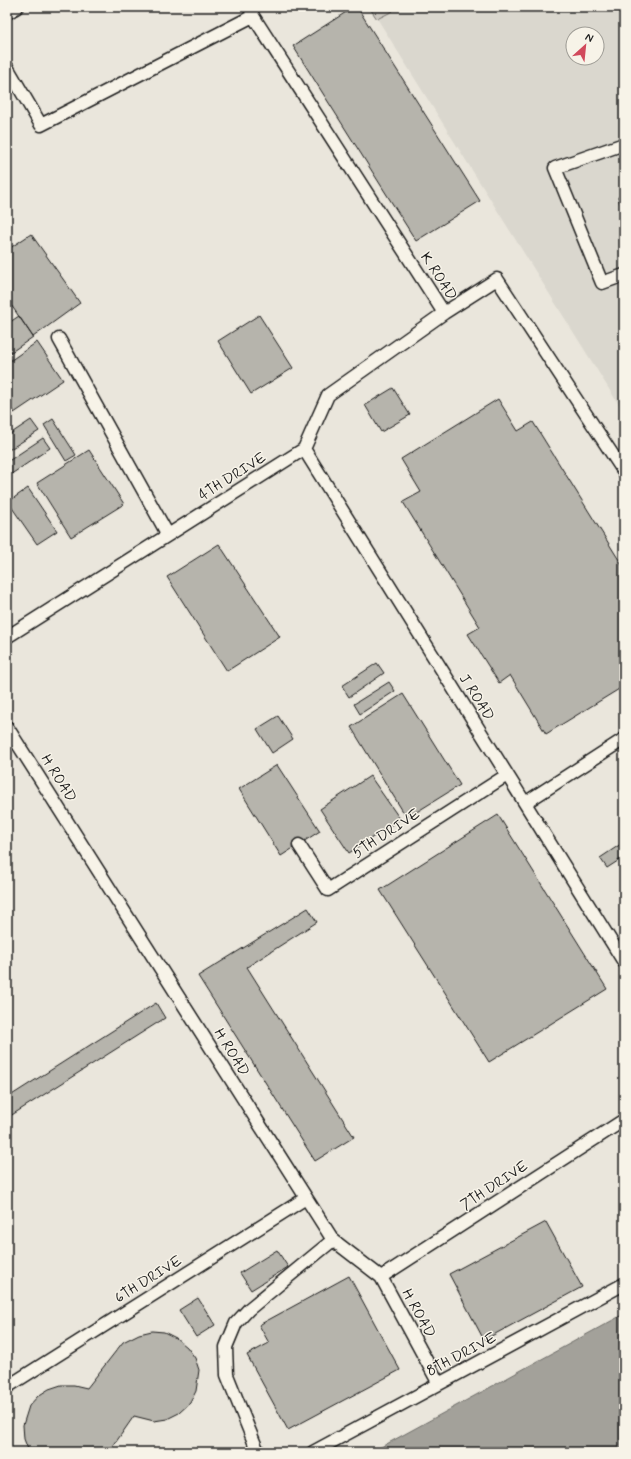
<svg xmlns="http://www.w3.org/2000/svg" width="631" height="1459" font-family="Mynerve,sans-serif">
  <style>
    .built { fill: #dad7ce; fill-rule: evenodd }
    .green { fill: #ccc8c0; stroke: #74726e }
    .water { fill: #a3a19a; stroke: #6d6c68 }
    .building { fill: #b6b4ac; stroke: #1c1c1c }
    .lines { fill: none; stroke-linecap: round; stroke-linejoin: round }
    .lane-casing { stroke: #1c1c1c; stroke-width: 15 }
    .lane { stroke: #f7f3e8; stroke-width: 12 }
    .labels { text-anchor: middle; stroke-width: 3; stroke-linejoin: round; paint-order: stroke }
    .street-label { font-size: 15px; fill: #1c1c1c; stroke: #f7f3e8 }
  </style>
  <rect width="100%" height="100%" fill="#eae6dc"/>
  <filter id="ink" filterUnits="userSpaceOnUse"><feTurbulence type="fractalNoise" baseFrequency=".025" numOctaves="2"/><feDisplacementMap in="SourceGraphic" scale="8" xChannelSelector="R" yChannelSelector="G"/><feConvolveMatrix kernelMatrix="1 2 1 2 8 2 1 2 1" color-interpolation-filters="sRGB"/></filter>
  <g filter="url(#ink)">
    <path class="built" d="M 370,7 L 624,7 L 624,413 ZM 573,34 L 597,34 L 597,58 L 573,58 Z"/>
    <path class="green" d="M 369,7 L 390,7 L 393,11 L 377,19 Z"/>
    <path class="water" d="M 624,1314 L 624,1452 L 372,1452 Z"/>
    <path class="building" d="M 354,7 L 357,7 L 480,201 L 416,241 L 293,46 Z
      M 624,194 L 624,215 L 618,197 Z
      M 31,234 L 80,303 L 33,337 L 7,299 L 7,250 Z
      M 259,315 L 293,368 L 251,394 L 218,341 Z
      M 19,316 L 33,337 L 7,355 L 7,324 Z
      M 37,342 L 63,380 L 14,413 L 7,402 L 7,363 Z
      M 393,388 L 410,415 L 381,432 L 365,405 Z
      M 498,399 L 518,431 L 533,422 L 624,568 L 624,686 L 546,734 L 510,675 L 499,683 L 468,634 L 480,627 L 403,502 L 421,492 L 401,459 Z
      M 53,419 L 76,455 L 66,461 L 44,425 Z
      M 31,420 L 39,431 L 7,451 L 7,436 Z
      M 43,438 L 50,448 L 7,477 L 7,462 Z
      M 89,450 L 124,504 L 71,537 L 37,483 Z
      M 28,488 L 57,531 L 37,544 L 8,502 Z
      M 219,544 L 280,637 L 227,671 L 167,577 Z
      M 377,663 L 384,673 L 349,697 L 342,686 Z
      M 389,682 L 395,691 L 360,714 L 354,704 Z
      M 403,694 L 460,785 L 407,818 L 351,727 Z
      M 278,716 L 293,739 L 272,753 L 257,729 Z
      M 277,765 L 320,831 L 281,856 L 239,789 Z
      M 370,776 L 400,819 L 349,853 L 320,809 Z
      M 498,815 L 607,989 L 489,1062 L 380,890 Z
      M 624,842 L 624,857 L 607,868 L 600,858 Z
      M 308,908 L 317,922 L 247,967 L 354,1137 L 315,1161 L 198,976 Z
      M 156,1003 L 165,1018 L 7,1118 L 7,1098 Z
      M 546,1222 L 582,1287 L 484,1340 L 449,1274 Z
      M 277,1250 L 288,1267 L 251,1290 L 240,1273 Z
      M 349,1276 L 400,1370 L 288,1430 L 247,1355 L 269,1343 L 259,1325 Z
      M 198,1298 L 215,1325 L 196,1337 L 179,1310 Z
      M 152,1331 L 164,1332 L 176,1338 L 187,1347 L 195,1358 L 199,1370 L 196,1391 L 190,1403 L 179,1413 L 167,1419 L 154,1421 L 134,1416 L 109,1452 L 29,1452 L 24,1439 L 23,1425 L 29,1406 L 38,1396 L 49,1389 L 61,1385 L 74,1385 L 87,1388 L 123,1342 L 139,1334 Z"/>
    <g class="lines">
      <defs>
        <path id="lane" d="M 250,7 L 253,16 L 444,313
          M 7,13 L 17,7
          M 7,67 L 41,125 L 253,16
          M 624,144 L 555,168 L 602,283 L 624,275
          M 59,339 L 168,535
          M 304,449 L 624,962
          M 7,637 L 304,449 L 328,395 L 444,313 L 497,279 L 624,472
          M 7,727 L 333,1240 L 381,1277 L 439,1384
          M 525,803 L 624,739
          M 299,845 L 328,890 L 507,775
          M 381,1277 L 624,1120
          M 7,1387 L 306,1198
          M 258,1452 L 227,1375 L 226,1347 L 236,1323 L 249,1309 L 333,1240
          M 313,1452 L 624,1284"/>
      </defs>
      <use href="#lane" class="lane-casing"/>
      <use href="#lane" class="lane"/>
    </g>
  </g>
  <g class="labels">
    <g class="street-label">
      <text transform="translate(439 276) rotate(57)" y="5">K ROAD</text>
      <text transform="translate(232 476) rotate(-32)" y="5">4TH DRIVE</text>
      <text transform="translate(477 697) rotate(58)" y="5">J ROAD</text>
      <text transform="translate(59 778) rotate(58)" y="5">H ROAD</text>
      <text transform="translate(386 833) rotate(-33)" y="5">5TH DRIVE</text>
      <text transform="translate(232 1052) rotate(58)" y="5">H ROAD</text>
      <text transform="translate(494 1185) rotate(-33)" y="5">7TH DRIVE</text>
      <text transform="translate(148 1279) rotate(-32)" y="5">6TH DRIVE</text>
      <text transform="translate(419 1313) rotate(61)" y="5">H ROAD</text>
      <text transform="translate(461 1354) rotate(-28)" y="5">8TH DRIVE</text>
    </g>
  </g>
  <rect width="631" height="1459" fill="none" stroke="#f7f3e8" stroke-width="24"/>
  <rect x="12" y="12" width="607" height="1435" fill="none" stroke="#1c1c1c" stroke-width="1.5" filter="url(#ink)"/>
  <g transform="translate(585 46) rotate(27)"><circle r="19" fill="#f7f3e8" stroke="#9f9d96"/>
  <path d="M0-3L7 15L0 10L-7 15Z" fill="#d1495b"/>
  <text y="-6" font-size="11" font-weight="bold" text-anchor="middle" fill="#1c1c1c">N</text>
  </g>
</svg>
